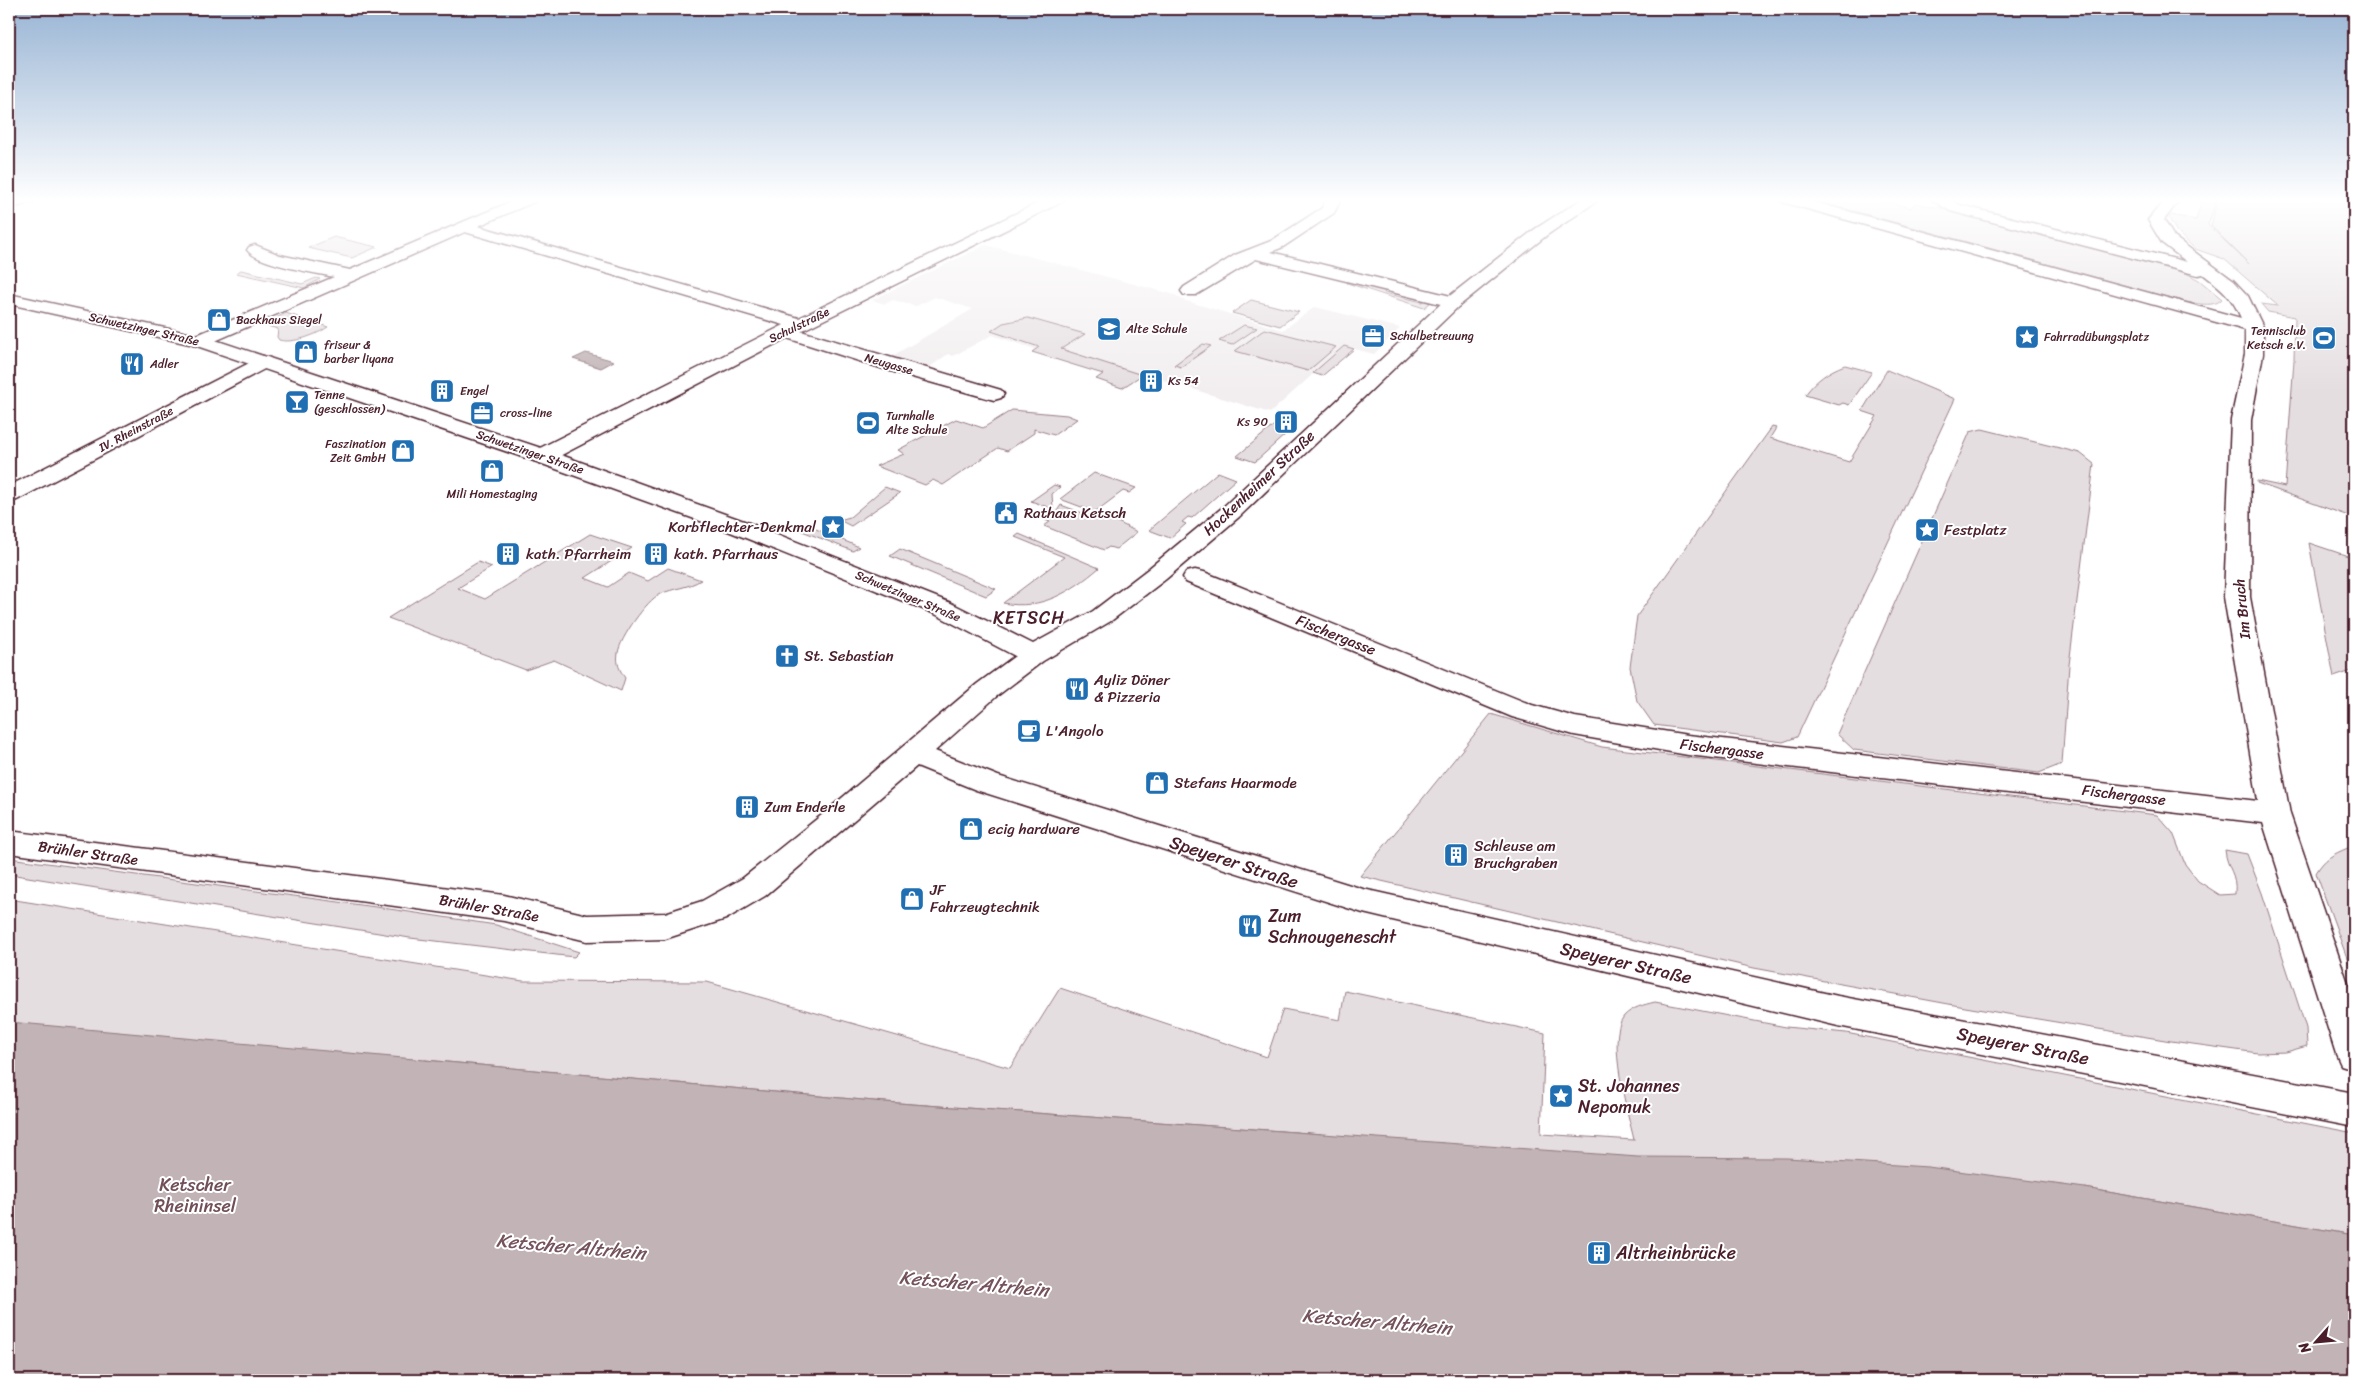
<svg xmlns="http://www.w3.org/2000/svg" width="2363" height="1389" font-family="Sriracha,sans-serif">
  <style>
    .built { fill: #f2eeef }
    .green { fill: #e5dee0; stroke: #987e86; fill-rule: evenodd }
    .water { fill: #c1b3b6; stroke: #91787e }
    .lines { fill: none; stroke-linecap: round; stroke-linejoin: round }
    .minor-casing { stroke: #4a1f2b; stroke-width: 3 }
    .tertiary-casing { stroke: #4a1f2b; stroke-width: 3 }
    .minor { fill: #fff; fill-rule: evenodd }
    .tertiary { fill: #fff; fill-rule: evenodd }
    .labels { text-anchor: middle; stroke-width: 4; stroke-linejoin: round; paint-order: stroke }
    .far-poi-label { font-size: 12px; fill: #4a1f2b; stroke: #fff; text-anchor: start }
    .far-street-label { font-size: 12px; fill: #4a1f2b; stroke: #fff }
    .street-label { font-size: 15px; fill: #4a1f2b; stroke: #fff }
    .poi-label { font-size: 15px; fill: #4a1f2b; stroke: #fff; text-anchor: start }
    .quarter-label { font-size: 18px; letter-spacing: 1px; fill: #4a1f2b; stroke: #fff }
    .near-street-label { font-size: 18px; fill: #4a1f2b; stroke: #fff }
    .near-poi-label { font-size: 18px; fill: #4a1f2b; stroke: #fff; text-anchor: start }
    .near-park-label { font-size: 18px; fill: #714f58; stroke: #fff }
    .near-water-label { font-size: 19px; font-style: italic; fill: #74535c; stroke: #fff }
  </style>
  <rect width="100%" height="100%" fill="#fff"/>
  <filter id="ink" filterUnits="userSpaceOnUse"><feTurbulence type="fractalNoise" baseFrequency=".02" numOctaves="2"/><feDisplacementMap in="SourceGraphic" scale="10" xChannelSelector="R" yChannelSelector="G"/><feConvolveMatrix kernelMatrix="1 2 1 2 8 2 1 2 1" color-interpolation-filters="sRGB"/></filter>
  <g filter="url(#ink)">
    <path class="built" d="M 986,245 L 1175,295 L 1183,300 L 1283,330 L 1315,307 L 1400,328 L 1374,354 L 1344,346 L 1270,413 L 1144,374 L 1122,388 L 1096,379 L 1103,374 L 1032,352 L 1035,349 L 992,335 L 953,356 L 948,354 L 930,367 L 892,356 L 973,309 L 935,297 L 916,306 L 893,300 L 885,304 L 872,300 Z"/>
    <path class="green" d="M 1810,199 L 1876,199 L 1911,208 L 1915,203 L 1946,209 L 2184,272 L 2199,280 L 2222,299 C 2214,308 2197,303 2186,302 Z
      M 2202,199 L 2217,199 L 2208,225 L 2249,264 L 2211,226 L 2217,201 L 2220,199 L 2354,199 L 2354,518 L 2257,483 L 2257,481 L 2285,487 L 2294,360 L 2295,317 L 2268,312 L 2261,304 L 2278,306 L 2224,259 L 2195,249 L 2177,232 L 2169,218 L 2171,215 L 2196,220 Z
      M 334,237 L 377,247 L 352,258 L 308,248 Z
      M 241,270 L 302,284 L 316,278 L 320,279 L 304,288 L 236,273 Z
      M 1349,281 L 1386,290 L 1384,293 L 1422,302 L 1425,300 L 1430,303 L 1424,308 L 1347,283 Z
      M 1251,300 L 1299,312 L 1280,326 L 1232,313 Z
      M 286,313 L 328,327 C 316,335 293,344 279,340 L 277,337 L 278,329 L 267,326 L 266,323 Z
      M 1028,318 L 1085,334 L 1061,349 L 1142,375 L 1122,388 L 1096,379 L 1103,374 L 1032,352 L 1039,347 L 991,331 L 1003,323 Z
      M 1244,325 L 1257,328 L 1232,345 L 1219,341 Z
      M 1265,329 L 1336,347 L 1308,371 L 1235,351 Z
      M 1203,344 L 1211,346 L 1181,367 L 1174,365 Z
      M 1344,346 L 1354,349 L 1322,376 L 1313,373 Z
      M 1845,365 L 1872,372 L 1849,405 L 1843,403 L 1839,405 L 1805,395 C 1815,381 1828,371 1845,365 Z
      M 1887,370 L 1955,399 L 1797,737 L 1783,742 L 1654,725 L 1637,701 L 1630,667 L 1637,616 L 1772,427 L 1776,428 L 1770,438 L 1849,462 L 1877,416 L 1862,411 Z
      M 1012,410 L 1067,415 L 1077,419 L 1054,435 L 1034,429 L 1034,433 L 1007,451 L 998,448 L 943,485 L 933,480 L 925,485 L 876,466 L 904,454 L 898,450 L 956,419 L 983,428 Z
      M 1278,422 L 1289,426 L 1286,434 L 1255,462 L 1237,456 Z
      M 1982,429 L 2080,453 L 2094,464 L 2069,665 L 2062,764 L 2039,773 L 1854,750 L 1837,734 L 1970,432 Z
      M 1218,472 L 1236,479 L 1192,518 L 1188,517 L 1182,522 L 1186,524 L 1170,538 L 1149,530 Z
      M 1094,473 L 1136,488 L 1129,493 L 1123,491 L 1095,512 L 1060,499 Z
      M 1054,485 L 1060,487 L 1052,494 L 1053,509 L 1031,501 Z
      M 885,487 L 900,493 L 851,526 L 839,520 L 850,517 Z
      M 1061,505 L 1096,518 L 1102,514 L 1137,532 L 1116,549 L 1109,547 L 1104,550 L 1044,526 L 1050,522 L 1045,520 L 1057,511 Z
      M 804,524 L 859,547 L 853,551 L 797,529 Z
      M 590,534 L 632,548 L 585,578 L 608,587 L 629,573 L 648,581 L 668,568 L 701,580 C 688,588 674,588 660,594 C 647,600 620,638 618,653 C 616,664 620,670 625,678 L 621,691 L 554,660 L 526,670 L 388,618 L 478,562 L 492,567 L 458,588 L 485,599 Z
      M 1019,534 L 1099,568 C 1072,591 1041,611 1003,603 L 1064,557 L 1015,537 Z
      M 2309,543 L 2354,558 L 2354,670 L 2334,677 Z
      M 900,549 L 996,589 L 986,596 L 890,556 Z
      M 1491,714 L 1602,747 L 2157,815 L 2173,833 L 2185,864 L 2198,881 L 2220,895 L 2235,894 C 2237,872 2227,870 2225,850 L 2247,854 L 2262,893 L 2306,1028 L 2307,1046 L 2286,1052 L 2258,1053 L 2171,1041 L 1965,1007 L 1754,968 L 1360,876 Z
      M 2348,848 L 2354,848 L 2354,977 L 2316,873 C 2324,859 2333,854 2348,848 Z
      M 9,858 L 376,907 L 496,925 L 579,952 L 574,957 L 410,938 L 9,874 Z
      M 9,899 L 523,981 L 707,982 L 1010,1068 L 1060,988 L 1267,1057 L 1283,1009 L 1340,1020 L 1345,991 L 1545,1033 L 1541,1134 L 1634,1140 C 1628,1113 1606,1038 1624,1016 C 1633,1007 1643,1005 1655,1002 L 1786,1027 L 1846,1033 L 2354,1133 L 2354,1235 L 2085,1188 L 2354,1380 L 9,1380 ZM 425,1060 L 885,1102 L 1321,1134 L 487,1076 Z"/>
    <path class="water" d="M 586,353 L 614,361 L 601,368 L 573,359 Z
      M 9,1022 L 885,1102 L 1638,1157 L 1787,1158 L 1928,1167 L 2085,1188 L 2354,1235 L 2354,1380 L 9,1380 Z"/>
    <g class="lines">
      <defs>
        <path id="minor" d="M 9,199 L 35,199 L 32,202 L 9,209 Z
          M 517,199 L 537,199 L 534,202 L 478,226 L 799,318 L 1046,199 L 1065,199 L 1062,202 L 801,331 L 1001,390 L 1004,394 L 1001,398 L 994,400 L 887,370 L 787,338 L 550,461 L 542,462 L 534,461 L 531,456 L 534,451 L 784,325 L 465,232 L 206,345 L 192,345 L 190,341 L 192,337 L 334,277 C 315,273 257,264 247,250 L 249,247 L 255,245 L 280,255 L 350,270 Z
          M 1326,199 L 1341,199 L 1334,213 L 1283,247 L 1271,252 L 1459,298 L 1462,302 L 1459,306 L 1453,307 L 1256,259 L 1196,295 L 1184,295 L 1181,291 L 1184,287 L 1235,255 L 1271,241 L 1322,208 Z
          M 1779,199 L 1803,199 L 2241,318 C 2232,296 2221,288 2203,274 L 2198,275 L 1950,211 L 1931,199 L 1949,199 L 1960,205 L 2187,262 L 2162,243 L 2148,220 L 2165,199 L 2180,199 L 2164,220 L 2174,237 L 2234,281 L 2248,296 L 2263,327 L 2263,354 L 2251,420 L 2250,597 L 2290,814 L 2354,1001 L 2354,1069 L 2341,1065 L 2336,1054 L 2263,823 L 1688,755 L 1574,735 L 1512,717 L 1186,582 L 1183,577 L 1186,572 L 1195,570 L 1204,572 L 1532,705 L 1575,717 L 1688,735 L 2258,801 L 2224,597 L 2231,420 L 2245,354 L 2245,330 L 1782,202 Z
          M 263,356 L 270,358 L 273,362 L 270,366 L 17,500 L 9,502 L 9,486 Z"/>
        <path id="tertiary" d="M 1582,199 L 1600,199 L 1547,235 L 1459,306 L 1239,517 L 1166,579 L 1111,621 L 1043,661 L 997,696 L 935,751 L 998,776 L 1363,889 L 1838,996 L 2354,1093 L 2354,1127 L 1838,1026 L 1363,913 L 976,790 L 917,766 L 765,896 L 726,919 L 665,939 L 587,941 L 504,921 L 9,853 L 9,831 L 504,895 L 587,915 L 665,913 L 702,901 L 743,878 L 823,814 L 977,684 L 1015,656 L 933,613 L 728,531 L 534,461 L 194,345 L 9,304 L 9,294 L 206,337 L 550,451 L 744,521 L 951,603 L 1033,644 L 1093,611 L 1148,569 L 1223,507 L 1447,298 L 1535,229 Z"/>
      </defs>
      <use href="#minor" class="minor-casing"/>
      <use href="#tertiary" class="tertiary-casing"/>
      <use href="#minor" class="minor"/>
      <use href="#tertiary" class="tertiary"/>
    </g>
  </g>
  <linearGradient id="sky" x2="0" y2="1"><stop stop-color="#98b4d4"/><stop offset="0.51" stop-color="#fff"/><stop offset="1" stop-color="#fff" stop-opacity="0"/></linearGradient>
  <rect width="2363" height="393" fill="url(#sky)"/>
  <defs>
    <symbol id="shop-square" viewBox="-11 -11 22 22"><rect x="-9" y="-9" width="18" height="18" rx="4" fill="#1f6fb2" stroke="#fff"/><path d="M-5-2.5h2.3a2.7 3.5 0 0 1 5.4 0H5L5.5 6h-11ZM-1.5-2.5h3a1.5 2.3 0 0 0-3 0Z" fill="#fff"/></symbol>
    <symbol id="school-square" viewBox="-11 -11 22 22"><rect x="-9" y="-9" width="18" height="18" rx="4" fill="#1f6fb2" stroke="#fff"/><path d="M0-5L7-2L0 1L-7-2ZM-4 1L0 2.5L4 1V4Q0 6-4 4Z" fill="#fff"/></symbol>
    <symbol id="office-square" viewBox="-11 -11 22 22"><rect x="-9" y="-9" width="18" height="18" rx="4" fill="#1f6fb2" stroke="#fff"/><path d="M-6-3h4V-5.5h4V-3h4V5H-6ZM-1-4.5V-3h2v-1.5ZM-6 0V1H6V0Z" fill="#fff"/></symbol>
    <symbol id="sight-square" viewBox="-11 -11 22 22"><rect x="-9" y="-9" width="18" height="18" rx="4" fill="#1f6fb2" stroke="#fff"/><path d="M0-6L1.8-2.2L6-1.7L2.9 1.2L3.7 5.4L0 3.3L-3.7 5.4L-2.9 1.2L-6-1.7L-1.8-2.2Z" fill="#fff"/></symbol>
    <symbol id="stadium-square" viewBox="-11 -11 22 22"><rect x="-9" y="-9" width="18" height="18" rx="4" fill="#1f6fb2" stroke="#fff"/><path d="M0-5a6.5 5 0 1 0 0 10a6.5 5 0 1 0 0-10ZM-3.5-1.8h7v3.6h-7Z" fill="#fff"/></symbol>
    <symbol id="restaurant-square" viewBox="-11 -11 22 22"><rect x="-9" y="-9" width="18" height="18" rx="4" fill="#1f6fb2" stroke="#fff"/><path d="M-5-6h1v4h1v-4h1v4h1v-4h1v5L-1.5 .5V6h-2V.5L-5-1ZM5-6V6H3V1.5H1.5Q1.5-4 5-6Z" fill="#fff"/></symbol>
    <symbol id="building-square" viewBox="-11 -11 22 22"><rect x="-9" y="-9" width="18" height="18" rx="4" fill="#1f6fb2" stroke="#fff"/><path d="M-4-6H4V6H1V3H-1V6H-4ZM-2.5-4.3h1.7v1.8h-1.7ZM.8-4.3h1.7v1.8H.8ZM-2.5-1h1.7V.8h-1.7ZM.8-1h1.7V.8H.8Z" fill="#fff"/></symbol>
    <symbol id="bar-square" viewBox="-11 -11 22 22"><rect x="-9" y="-9" width="18" height="18" rx="4" fill="#1f6fb2" stroke="#fff"/><path d="M-6-5H6L.8 .8V4.5H3.5V6h-7V4.5H-.8V.8Z" fill="#fff"/></symbol>
    <symbol id="civic-square" viewBox="-11 -11 22 22"><rect x="-9" y="-9" width="18" height="18" rx="4" fill="#1f6fb2" stroke="#fff"/><path d="M-.6-6.5H3V-4.5H.6V-3L4-1V1h2V6H-6V1h2V-1L-.6-3ZM-1.2 2.5V6h2.4V2.5Z" fill="#fff"/></symbol>
    <symbol id="church-square" viewBox="-11 -11 22 22"><rect x="-9" y="-9" width="18" height="18" rx="4" fill="#1f6fb2" stroke="#fff"/><path d="M-1.2-6h2.4v3.5h3.3v2.4h-3.3V6h-2.4V-.1h-3.3v-2.4h3.3Z" fill="#fff"/></symbol>
    <symbol id="cafe-square" viewBox="-11 -11 22 22"><rect x="-9" y="-9" width="18" height="18" rx="4" fill="#1f6fb2" stroke="#fff"/><path d="M-5.5-4.5H6V0H3Q3 3.5 0 3.5H-2.5Q-5.5 3.5-5.5 0ZM3-3.2v2h1.7v-2ZM-6 4.5H4V6H-6Z" fill="#fff"/></symbol>
  </defs>
  <g fill-rule="evenodd">
    <use href="#shop-square" x="205" y="306" width="28" height="28"/>
    <use href="#school-square" x="1095" y="315" width="28" height="28"/>
    <use href="#office-square" x="1359" y="322" width="28" height="28"/>
    <use href="#sight-square" x="2013" y="323" width="28" height="28"/>
    <use href="#stadium-square" x="2310" y="324" width="28" height="28"/>
    <use href="#shop-square" x="292" y="338" width="28" height="28"/>
    <use href="#restaurant-square" x="118" y="350" width="28" height="28"/>
    <use href="#building-square" x="1137" y="367" width="28" height="28"/>
    <use href="#building-square" x="428" y="377" width="28" height="28"/>
    <use href="#bar-square" x="283" y="388" width="28" height="28"/>
    <use href="#office-square" x="468" y="399" width="28" height="28"/>
    <use href="#building-square" x="1272" y="408" width="28" height="28"/>
    <use href="#stadium-square" x="854" y="409" width="28" height="28"/>
    <use href="#shop-square" x="389" y="437" width="28" height="28"/>
    <use href="#shop-square" x="478" y="457" width="28" height="28"/>
    <use href="#civic-square" x="992" y="499" width="28" height="28"/>
    <use href="#sight-square" x="819" y="513" width="28" height="28"/>
    <use href="#sight-square" x="1913" y="516" width="28" height="28"/>
    <use href="#building-square" x="494" y="540" width="28" height="28"/>
    <use href="#building-square" x="642" y="540" width="28" height="28"/>
    <use href="#church-square" x="773" y="642" width="28" height="28"/>
    <use href="#restaurant-square" x="1063" y="675" width="28" height="28"/>
    <use href="#cafe-square" x="1015" y="717" width="28" height="28"/>
    <use href="#shop-square" x="1143" y="769" width="28" height="28"/>
    <use href="#building-square" x="733" y="793" width="28" height="28"/>
    <use href="#shop-square" x="957" y="815" width="28" height="28"/>
    <use href="#building-square" x="1442" y="841" width="28" height="28"/>
    <use href="#shop-square" x="898" y="885" width="28" height="28"/>
    <use href="#restaurant-square" x="1236" y="912" width="28" height="28"/>
    <use href="#sight-square" x="1547" y="1082" width="28" height="28"/>
    <use href="#building-square" x="1585" y="1239" width="28" height="28"/>
  </g>
  <g class="labels">
    <g class="far-poi-label">
      <text x="236" y="324">Backhaus Siegel</text>
      <text x="1126" y="333">Alte Schule</text>
      <text x="2306" y="335" text-anchor="end">Tennisclub<tspan x="2306" dy="14">Ketsch e.V.</tspan></text>
      <text x="1390" y="340">Schulbetreuung</text>
      <text x="2044" y="341">Fahrradübungsplatz</text>
      <text x="324" y="349">friseur &amp;<tspan x="324" dy="14">barber liyana</tspan></text>
      <text x="150" y="368">Adler</text>
      <text x="1168" y="385">Ks 54</text>
      <text x="460" y="395">Engel</text>
      <text x="314" y="399">Tenne<tspan x="314" dy="14">(geschlossen)</tspan></text>
      <text x="500" y="417">cross-line</text>
      <text x="886" y="420">Turnhalle<tspan x="886" dy="14">Alte Schule</tspan></text>
      <text x="1268" y="426" text-anchor="end">Ks 90</text>
      <text x="386" y="448" text-anchor="end">Faszination<tspan x="386" dy="14">Zeit GmbH</tspan></text>
      <text x="492" y="498" text-anchor="middle">Mili Homestaging</text>
    </g>
    <g class="far-street-label">
      <text transform="translate(799 325) rotate(-26)" y="4">Schulstraße</text>
      <text transform="translate(144 329) rotate(13)" y="4">Schwetzinger Straße</text>
      <text transform="translate(889 364) rotate(16)" y="4">Neugasse</text>
      <text transform="translate(136 429) rotate(-28)" y="4">IV. Rheinstraße</text>
      <text transform="translate(530 452) rotate(19)" y="4">Schwetzinger Straße</text>
      <text transform="translate(908 596) rotate(23)" y="4">Schwetzinger Straße</text>
    </g>
    <g class="street-label">
      <text transform="translate(1259 483) rotate(-43)" y="5">Hockenheimer Straße</text>
      <text transform="translate(2242 609) rotate(-96)" y="5">Im Bruch</text>
      <text transform="translate(1336 635) rotate(22)" y="5">Fischergasse</text>
      <text transform="translate(1722 749) rotate(7)" y="5">Fischergasse</text>
      <text transform="translate(2124 795) rotate(7)" y="5">Fischergasse</text>
      <text transform="translate(88 853) rotate(8)" y="5">Brühler Straße</text>
      <text transform="translate(489 908) rotate(10)" y="5">Brühler Straße</text>
    </g>
    <g class="poi-label">
      <text x="1024" y="518">Rathaus Ketsch</text>
      <text x="816" y="532" text-anchor="end">Korbflechter-Denkmal</text>
      <text x="1944" y="535">Festplatz</text>
      <text x="526" y="559">kath. Pfarrheim</text>
      <text x="674" y="559">kath. Pfarrhaus</text>
      <text x="804" y="661">St. Sebastian</text>
      <text x="1094" y="685">Ayliz Döner<tspan x="1094" dy="17">&amp; Pizzeria</tspan></text>
      <text x="1046" y="736">L'Angolo</text>
      <text x="1174" y="788">Stefans Haarmode</text>
      <text x="764" y="812">Zum Enderle</text>
      <text x="988" y="834">ecig hardware</text>
      <text x="1474" y="851">Schleuse am<tspan x="1474" dy="17">Bruchgraben</tspan></text>
      <text x="930" y="895">JF<tspan x="930" dy="17">Fahrzeugtechnik</tspan></text>
    </g>
    <g class="quarter-label">
      <text x="1029" y="624">KETSCH</text>
    </g>
    <g class="near-street-label">
      <text transform="translate(1234 862) rotate(18)" y="6">Speyerer Straße</text>
      <text transform="translate(1626 963) rotate(13)" y="6">Speyerer Straße</text>
      <text transform="translate(2023 1046) rotate(11)" y="6">Speyerer Straße</text>
    </g>
    <g class="near-poi-label">
      <text x="1268" y="922">Zum<tspan x="1268" dy="21">Schnougenescht</tspan></text>
      <text x="1578" y="1092">St. Johannes<tspan x="1578" dy="21">Nepomuk</tspan></text>
      <text x="1616" y="1259">Altrheinbrücke</text>
    </g>
    <g class="near-park-label">
      <text x="195" y="1191">Ketscher<tspan x="195" dy="21">Rheininsel</tspan></text>
    </g>
    <g class="near-water-label">
      <text transform="translate(571 1246) rotate(5)" y="7">Ketscher Altrhein</text>
      <text transform="translate(974 1283) rotate(5)" y="7">Ketscher Altrhein</text>
      <text transform="translate(1377 1321) rotate(5)" y="7">Ketscher Altrhein</text>
    </g>
  </g>
  <rect width="2363" height="1389" fill="none" stroke="#fff" stroke-width="30"/>
  <rect x="15" y="15" width="2333" height="1359" fill="none" stroke="#4a1f2b" stroke-width="2" filter="url(#ink)"/>
  <g transform="translate(2316 1342) rotate(243)" stroke="#ffffff" stroke-width="4" paint-order="stroke">
  <path d="M0-4L9 19L0 12L-9 19Z" fill="#4a1f2b"/>
  <text y="-8" font-size="14" font-weight="bold" text-anchor="middle" fill="#4a1f2b">N</text>
  </g>
</svg>
